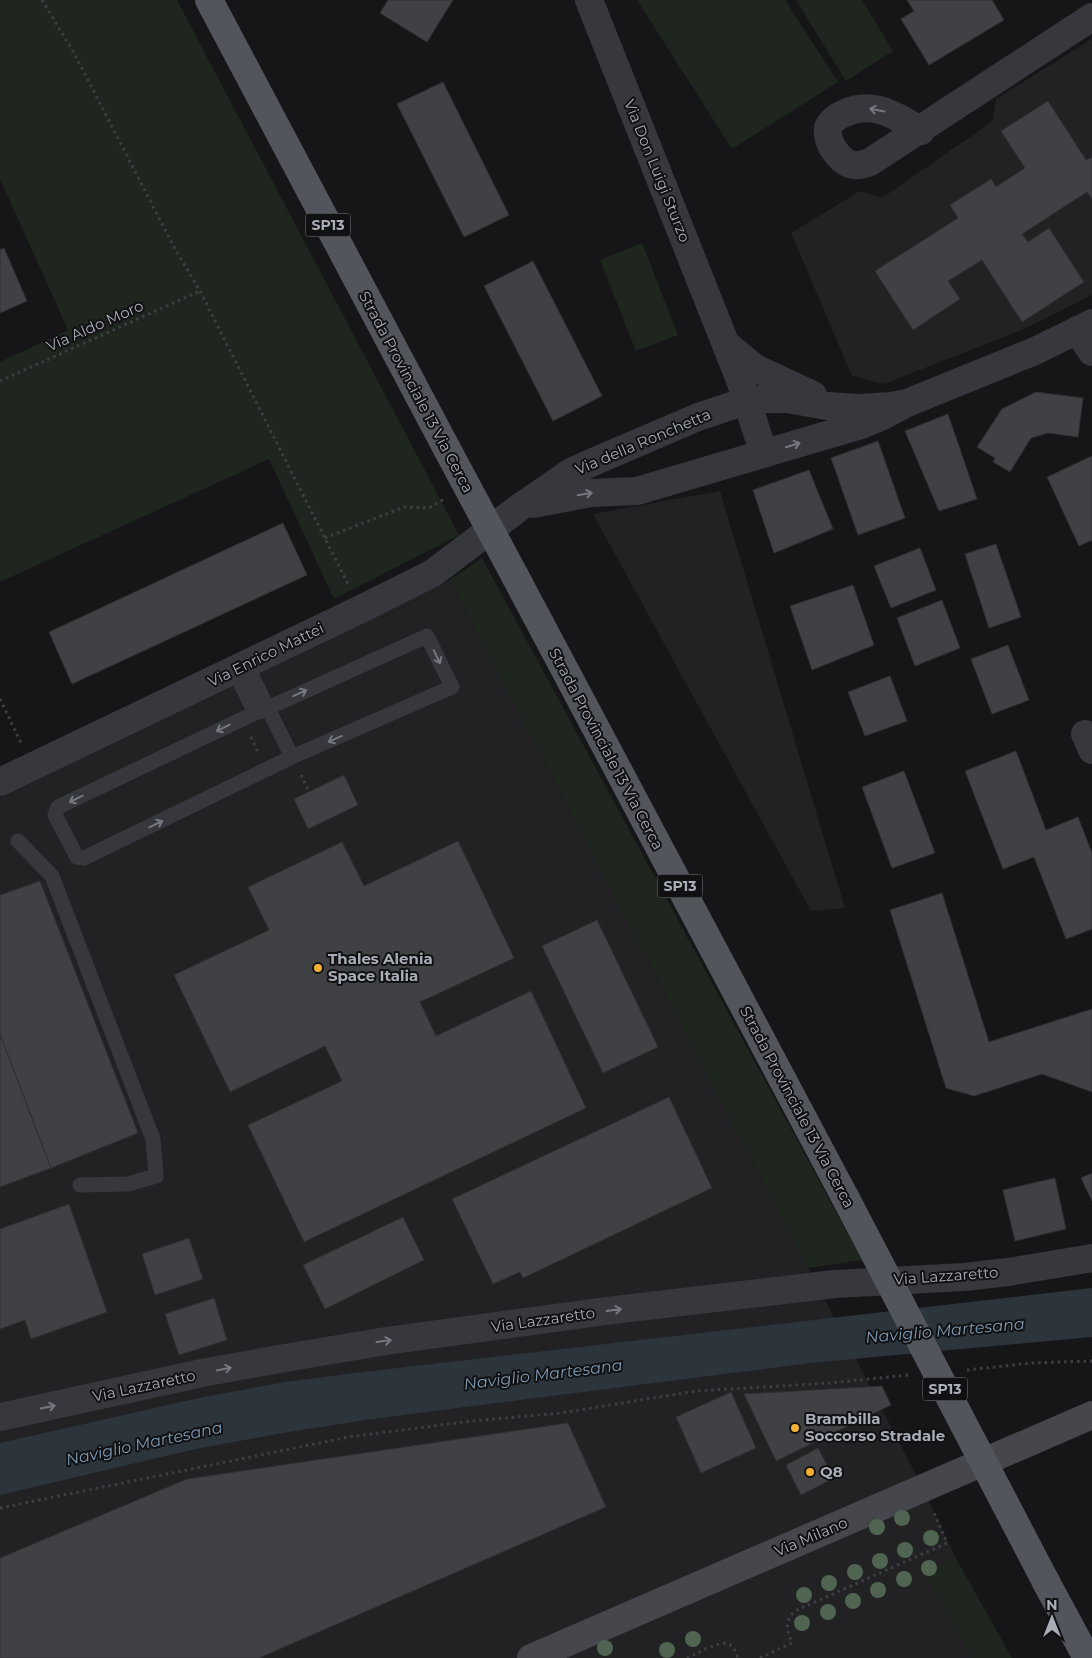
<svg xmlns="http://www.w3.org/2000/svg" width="1092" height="1658" font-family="Montserrat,sans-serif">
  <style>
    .built { fill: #222225 }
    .green { fill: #1e261f }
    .water { fill: #2c353c }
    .building { fill: #404145; stroke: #303034 }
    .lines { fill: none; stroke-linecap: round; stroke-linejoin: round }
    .path { stroke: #3d3f44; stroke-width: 3; stroke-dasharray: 2.5 4; stroke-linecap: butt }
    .lane { stroke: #37383d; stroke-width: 15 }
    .street { stroke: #37383d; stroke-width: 28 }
    .secondary { stroke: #45474d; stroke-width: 28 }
    .primary { stroke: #53555c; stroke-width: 28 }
    .primary-bridge { stroke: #53555c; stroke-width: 28 }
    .tree { fill: #506452 }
    .oneway { stroke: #757881 }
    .poi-dot { fill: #f2b134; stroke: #111113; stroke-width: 2 }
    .labels { text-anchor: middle; stroke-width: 4; stroke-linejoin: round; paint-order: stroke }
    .shield { fill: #111113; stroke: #7b7e86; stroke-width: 1 }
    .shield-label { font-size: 14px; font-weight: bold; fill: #a8adb8 }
    .street-label { font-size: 15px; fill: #a8adb8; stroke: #111113 }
    .poi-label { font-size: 15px; font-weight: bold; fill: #a8adb8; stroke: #111113; text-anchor: start }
    .water-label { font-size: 16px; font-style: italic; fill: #7f9bb3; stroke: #111113 }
  </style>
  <rect width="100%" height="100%" fill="#161618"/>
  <path class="built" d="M 1092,39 L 1092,295 L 1026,328 L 884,384 L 852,376 L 791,233 L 860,191 L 882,198 L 993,121 L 996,99 Z
    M 720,491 L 845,908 L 811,911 L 593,514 Z
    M 450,580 L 925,1492 L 1002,1658 L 0,1658 L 0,797 Z"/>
  <path class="green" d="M 0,0 L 177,0 L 459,535 L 334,599 L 269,459 L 0,582 L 0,362 L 68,330 L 0,179 Z
    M 637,0 L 785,0 L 838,82 L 732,149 Z
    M 796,0 L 862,0 L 893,51 L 846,81 Z
    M 642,243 L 678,335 L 636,351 L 600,260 Z
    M 482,558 L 862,1260 L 808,1268 L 450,580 Z
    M 954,1555 L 1012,1658 L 973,1658 L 927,1579 Z"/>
  <path class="water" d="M 1092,1288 L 1092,1337 L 810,1363 L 372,1419 L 289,1432 L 200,1448 L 0,1495 L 0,1443 L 199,1398 L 285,1382 L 363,1372 Z"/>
  <path class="building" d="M 388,0 L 453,0 L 427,42 L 380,13 Z
    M 907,0 L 992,0 L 1004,20 L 929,65 L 901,19 L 914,11 Z
    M 443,82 L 509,215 L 464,237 L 397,104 Z
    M 1048,101 L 1086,160 L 1092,157 L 1092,199 L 1087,192 L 1022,234 L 1028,242 L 1049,228 L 1084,282 L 1022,322 L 982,260 L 948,281 L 960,299 L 913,330 L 875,271 L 958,218 L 950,205 L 991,179 L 996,187 L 1025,168 L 1001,131 Z
    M 4,248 L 27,301 L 0,313 L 0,250 Z
    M 533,261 L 602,396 L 553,421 L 484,286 Z
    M 1036,392 L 1083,398 L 1078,437 L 1048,433 L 1031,438 L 1010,472 L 993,462 L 995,458 L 977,447 L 1002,409 Z
    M 948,414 L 977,499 L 939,511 L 905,431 Z
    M 878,441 L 905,518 L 858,535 L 831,458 Z
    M 1092,456 L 1092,540 L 1079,546 L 1047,477 Z
    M 809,470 L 833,529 L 774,553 L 753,490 Z
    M 283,523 L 307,575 L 72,684 L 49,632 Z
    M 996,544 L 1021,617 L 989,628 L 965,554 Z
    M 920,548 L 936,590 L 891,608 L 874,566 Z
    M 853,585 L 874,645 L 812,670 L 790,606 Z
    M 942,600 L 960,648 L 915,666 L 897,618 Z
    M 1008,645 L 1029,700 L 992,714 L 971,659 Z
    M 890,676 L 907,721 L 865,736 L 848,692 Z
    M 1016,751 L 1046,830 L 1078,817 L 1092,853 L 1092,929 L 1066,939 L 1034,857 L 1003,869 L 965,771 Z
    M 904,771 L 935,853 L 892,868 L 862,787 Z
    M 344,775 L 358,805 L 308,829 L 294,799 Z
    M 458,841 L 514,958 L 420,1002 L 436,1036 L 531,991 L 586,1108 L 304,1242 L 248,1125 L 342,1081 L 325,1046 L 230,1092 L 174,975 L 269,930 L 248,887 L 342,842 L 364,886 Z
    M 40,881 L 138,1133 L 51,1168 L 0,1034 L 0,895 Z
    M 942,893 L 989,1042 L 1092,1009 L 1092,1092 L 1042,1074 L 974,1096 L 946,1088 L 890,910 Z
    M 597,920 L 658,1047 L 603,1073 L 542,946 Z
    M 0,1034 L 51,1168 L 0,1187 Z
    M 669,1097 L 712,1188 L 523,1278 L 520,1272 L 493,1284 L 452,1199 Z
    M 1092,1173 L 1092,1201 L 1081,1178 Z
    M 1055,1178 L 1066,1229 L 1015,1241 L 1003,1190 Z
    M 69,1204 L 107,1312 L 31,1339 L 25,1320 L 0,1329 L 0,1229 Z
    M 403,1217 L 424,1260 L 325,1309 L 303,1265 Z
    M 189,1238 L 203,1279 L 155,1295 L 142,1254 Z
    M 214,1298 L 227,1340 L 179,1355 L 165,1314 Z
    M 882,1386 L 891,1405 L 776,1461 L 744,1394 Z
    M 731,1392 L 756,1448 L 701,1473 L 676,1417 Z
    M 568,1423 L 606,1507 L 259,1658 L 0,1658 L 0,1558 L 187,1479 Z
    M 818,1448 L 834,1478 L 801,1495 L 786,1465 Z"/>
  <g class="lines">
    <path class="path" d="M 42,0 L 74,53 L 175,249 L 200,291 L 348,584
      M 0,381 L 200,291
      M 325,538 L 404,507 L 429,508 L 444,499
      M 0,699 L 21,743
      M 251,737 L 258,752
      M 301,775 L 309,792
      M 967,1370 L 1031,1363 L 1092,1361
      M 0,1508 L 349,1437 L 472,1421 L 561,1413 L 696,1391 L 830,1383 L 908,1375
      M 687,1658 C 696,1654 720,1640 729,1644 C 734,1647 736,1653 738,1658
      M 760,1658 L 792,1643 C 787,1631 784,1621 795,1611 L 947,1543 L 934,1513"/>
    <path class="lane" d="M 234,670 L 255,713 L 58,807 L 55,815 L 77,857 L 84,858 L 292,757 L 246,664
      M 259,712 L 427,636 L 452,687 L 292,757
      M 18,841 L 52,876 L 153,1139 L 156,1176 L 128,1184 L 80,1185"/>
    <path class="street" d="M 589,0 L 740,380 L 764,454
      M 921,131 C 897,116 873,100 845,113 C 838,116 831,120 828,128 C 827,135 829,141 832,147 C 842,162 851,170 870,162 L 1092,17
      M 1077,330 L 1092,352
      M 726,344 L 755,368 L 813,395
      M 533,504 L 591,493 L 637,491 L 861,425 L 883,416 L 907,403 L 1035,351 L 1092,323
      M 1085,734 L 1092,750
      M 0,782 L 361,609 L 433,573 L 520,507 L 571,472 L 593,462 L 698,417 L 734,405 L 754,400 L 770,399 L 787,399 L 827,406 L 858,408 L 891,406 L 907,403
      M 0,1417 L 202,1373 L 279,1359 L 386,1341 L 614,1310 L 835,1284 L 964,1277 L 1008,1272 L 1092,1258"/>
    <path class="secondary" d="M 531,1658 L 1092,1415"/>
    <path class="primary" d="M 209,0 L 447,449
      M 515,576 L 845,1197
      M 1046,1582 L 1087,1658"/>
    <path class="primary-bridge" d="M 447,449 L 515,576
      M 845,1197 L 1046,1582"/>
  </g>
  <g class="tree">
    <circle cx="902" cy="1518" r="8"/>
    <circle cx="877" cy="1527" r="8"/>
    <circle cx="931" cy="1538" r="8"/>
    <circle cx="905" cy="1550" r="8"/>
    <circle cx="880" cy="1561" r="8"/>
    <circle cx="929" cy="1568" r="8"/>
    <circle cx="855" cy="1572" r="8"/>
    <circle cx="904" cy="1579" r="8"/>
    <circle cx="829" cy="1583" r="8"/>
    <circle cx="878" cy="1590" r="8"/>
    <circle cx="804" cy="1595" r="8"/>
    <circle cx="853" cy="1601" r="8"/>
    <circle cx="828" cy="1612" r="8"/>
    <circle cx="802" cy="1623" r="8"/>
    <circle cx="693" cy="1639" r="8"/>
    <circle cx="605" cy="1648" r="8"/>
    <circle cx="667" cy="1650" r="8"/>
  </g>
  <defs><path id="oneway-shaft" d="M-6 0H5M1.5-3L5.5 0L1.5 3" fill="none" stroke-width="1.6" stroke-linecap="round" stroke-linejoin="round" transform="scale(1.25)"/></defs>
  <g class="oneway">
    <use href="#oneway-shaft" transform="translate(877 110) rotate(-169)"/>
    <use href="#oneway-shaft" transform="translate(793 445) rotate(-17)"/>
    <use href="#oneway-shaft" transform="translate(585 494) rotate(-9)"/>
    <use href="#oneway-shaft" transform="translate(437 657) rotate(64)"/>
    <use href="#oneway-shaft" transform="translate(300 693) rotate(-24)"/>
    <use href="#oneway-shaft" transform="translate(223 728) rotate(154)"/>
    <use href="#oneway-shaft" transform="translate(335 739) rotate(156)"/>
    <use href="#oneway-shaft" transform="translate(76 799) rotate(154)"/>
    <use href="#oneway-shaft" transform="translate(156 824) rotate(-26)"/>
    <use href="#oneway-shaft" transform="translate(614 1310) rotate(-7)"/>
    <use href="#oneway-shaft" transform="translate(384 1341) rotate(-8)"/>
    <use href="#oneway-shaft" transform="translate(224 1369) rotate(-11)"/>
    <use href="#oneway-shaft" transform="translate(48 1407) rotate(-12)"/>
  </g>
  <g class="poi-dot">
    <circle cx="318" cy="968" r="5"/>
    <circle cx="795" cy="1428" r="5"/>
    <circle cx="810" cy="1472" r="5"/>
  </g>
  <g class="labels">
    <g class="shield">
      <rect x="305.5" y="213.5" width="45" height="23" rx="4"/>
      <rect x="657.5" y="874.5" width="45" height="23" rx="4"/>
      <rect x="922.5" y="1377.5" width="45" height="23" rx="4"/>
    </g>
    <g class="shield-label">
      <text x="328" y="230">SP13</text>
      <text x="680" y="891">SP13</text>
      <text x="945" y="1394">SP13</text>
    </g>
    <g class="street-label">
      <text transform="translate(657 171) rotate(68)" y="5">Via Don Luigi Sturzo</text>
      <text transform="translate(95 326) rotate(-24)" y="5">Via Aldo Moro</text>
      <text transform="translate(416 392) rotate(62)" y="5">Strada Provinciale 13 Via Cerca</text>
      <text transform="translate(643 442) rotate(-23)" y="5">Via della Ronchetta</text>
      <text transform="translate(266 655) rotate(-26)" y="5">Via Enrico Mattei</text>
      <text transform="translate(606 749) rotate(62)" y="5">Strada Provinciale 13 Via Cerca</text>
      <text transform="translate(797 1107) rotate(62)" y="5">Strada Provinciale 13 Via Cerca</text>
      <text transform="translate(946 1276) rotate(-4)" y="5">Via Lazzaretto</text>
      <text transform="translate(543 1320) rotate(-8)" y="5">Via Lazzaretto</text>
      <text transform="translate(144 1386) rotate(-12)" y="5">Via Lazzaretto</text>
      <text transform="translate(811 1537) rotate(-23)" y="5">Via Milano</text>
    </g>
    <g class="poi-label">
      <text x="328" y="964">Thales Alenia<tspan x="328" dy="17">Space Italia</tspan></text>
      <text x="805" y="1424">Brambilla<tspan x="805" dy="17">Soccorso Stradale</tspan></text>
      <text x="820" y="1477">Q8</text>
    </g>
    <g class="water-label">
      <text transform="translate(945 1330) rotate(-5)" y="6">Naviglio Martesana</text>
      <text transform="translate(543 1374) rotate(-7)" y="6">Naviglio Martesana</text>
      <text transform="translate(144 1443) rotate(-12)" y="6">Naviglio Martesana</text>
    </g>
  </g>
  <g transform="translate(1052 1618)" stroke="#111113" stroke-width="4" paint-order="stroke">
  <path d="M0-4L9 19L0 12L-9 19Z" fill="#a8adb8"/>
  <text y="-8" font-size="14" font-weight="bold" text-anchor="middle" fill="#a8adb8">N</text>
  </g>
</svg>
